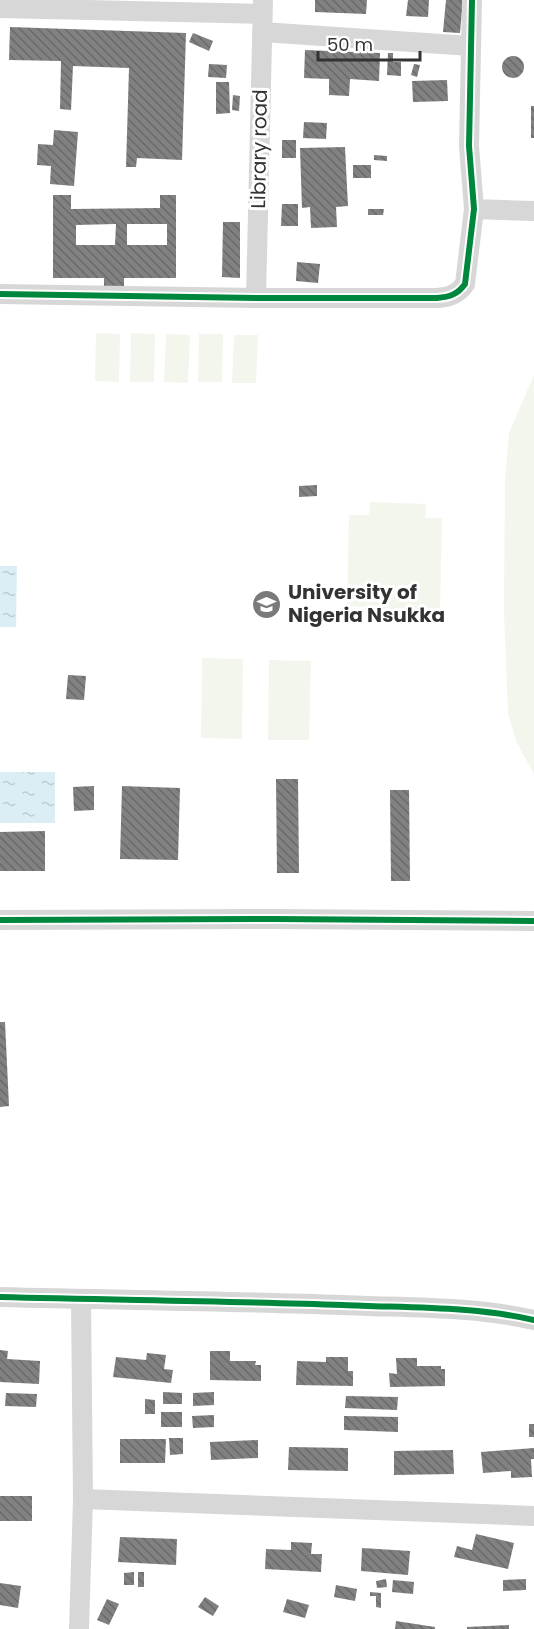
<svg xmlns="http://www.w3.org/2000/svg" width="534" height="1629" font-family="Poppins,sans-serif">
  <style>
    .grass { fill: #f2f6ed }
    .water { fill: url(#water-ripples) }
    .building { fill: url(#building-back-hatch); fill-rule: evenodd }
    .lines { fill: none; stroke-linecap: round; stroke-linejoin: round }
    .minor { stroke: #d7d7d7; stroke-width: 20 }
    .cycleway-casing { stroke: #fff; stroke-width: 10 }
    .cycleway { stroke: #00873e; stroke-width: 6 }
    .labels { text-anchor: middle; stroke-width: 6; stroke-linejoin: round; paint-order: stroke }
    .street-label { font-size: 20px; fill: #333; stroke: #fff }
    .poi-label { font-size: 20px; font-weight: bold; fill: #333; stroke: #fff; text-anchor: start }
  </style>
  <defs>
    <pattern id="water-ripples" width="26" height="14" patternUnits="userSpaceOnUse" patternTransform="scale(1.5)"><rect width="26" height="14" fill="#dbeef5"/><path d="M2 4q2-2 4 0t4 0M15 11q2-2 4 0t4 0" fill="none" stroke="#bccdd2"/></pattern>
    <pattern id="building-back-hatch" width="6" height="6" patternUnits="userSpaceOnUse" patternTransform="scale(1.5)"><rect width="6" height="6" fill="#818181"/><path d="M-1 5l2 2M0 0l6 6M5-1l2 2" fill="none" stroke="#6a6a6a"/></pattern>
  </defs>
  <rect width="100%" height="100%" fill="#fff"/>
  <path class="grass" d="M 96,333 L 120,334 L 119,382 L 95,381 Z
    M 131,333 L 155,334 L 154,382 L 130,382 Z
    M 166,334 L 190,335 L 188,383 L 164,382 Z
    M 199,334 L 223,334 L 222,382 L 198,382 Z
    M 234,335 L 258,335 L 256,383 L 232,383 Z
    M 534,375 L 534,774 L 516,741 L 508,713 L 504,611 L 505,480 L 509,433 Z
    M 370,502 L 426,504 L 425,518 L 442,518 L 440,610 L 420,610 L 419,621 L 366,619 L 366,607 L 347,606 L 349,515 L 369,515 Z
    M 202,658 L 243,659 L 242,739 L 201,738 Z
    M 269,660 L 311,661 L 309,740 L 268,740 Z"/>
  <path class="water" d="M 0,566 L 17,566 L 16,627 L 0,627 Z
    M 0,772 L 55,772 L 55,823 L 0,823 Z"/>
  <path class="building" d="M 315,0 L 367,0 L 366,14 L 315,12 Z
    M 408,0 L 429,0 L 428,17 L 406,16 Z
    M 446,0 L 463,0 L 460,33 L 443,32 Z
    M 10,27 L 186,33 L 182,160 L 137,158 L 136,167 L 126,167 L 129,68 L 73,66 L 71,110 L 60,109 L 61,61 L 9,60 Z
    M 193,33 L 213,41 L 209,51 L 189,42 Z
    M 305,50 L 380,53 L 379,81 L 350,79 L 349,96 L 329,95 L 329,79 L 304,78 Z
    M 388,53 L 393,53 L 393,62 L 401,62 L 401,76 L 387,75 Z
    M502 67a11 11 0 1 1 22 0a11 11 0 1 1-22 0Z
    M 209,64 L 227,65 L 226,78 L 208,77 Z
    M 414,64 L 420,65 L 417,77 L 411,75 Z
    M 447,80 L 448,101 L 413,102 L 412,81 Z
    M 216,82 L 229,82 L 230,113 L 216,114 Z
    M 233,95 L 240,96 L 239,111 L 232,110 Z
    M 531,106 L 534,106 L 534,138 L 531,138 Z
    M 304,122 L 327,123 L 326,139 L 303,138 Z
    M 54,130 L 78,132 L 74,186 L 50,184 L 51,166 L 37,165 L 38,144 L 53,145 Z
    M 282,140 L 296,140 L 296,158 L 282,158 Z
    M 345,147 L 348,206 L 336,207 L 337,227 L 311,228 L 310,207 L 302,208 L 300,148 Z
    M 374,155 L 387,156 L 387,161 L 374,160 Z
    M 353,165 L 371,165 L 371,178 L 353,178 Z
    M 53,195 L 71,195 L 71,209 L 160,208 L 160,195 L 176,195 L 176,278 L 124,278 L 124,286 L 104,286 L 104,278 L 53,278 ZM 116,224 L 115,245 L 76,245 L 76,225 ZM 127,224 L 167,224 L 167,245 L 127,245 Z
    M 282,204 L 298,204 L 298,226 L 281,226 Z
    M 368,209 L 384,209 L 383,215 L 368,215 Z
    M 223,222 L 240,222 L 240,278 L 222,277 Z
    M 297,262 L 320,264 L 318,283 L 296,281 Z
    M 317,485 L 317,496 L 299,497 L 299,486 Z
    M 68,675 L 86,676 L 84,700 L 66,699 Z
    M 276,779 L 298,779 L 299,873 L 277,873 Z
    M 94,786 L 94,810 L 74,811 L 73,787 Z
    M 122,786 L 180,788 L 178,860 L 120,859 Z
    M 390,790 L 409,790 L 410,881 L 391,881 Z
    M 45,831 L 45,871 L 0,871 L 0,832 Z
    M 0,1022 L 5,1022 L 9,1106 L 0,1107 Z
    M 0,1350 L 8,1351 L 7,1359 L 40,1361 L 39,1384 L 0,1382 Z
    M 210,1351 L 230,1351 L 230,1361 L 256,1361 L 255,1365 L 261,1365 L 261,1381 L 210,1380 Z
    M 147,1353 L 166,1355 L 164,1369 L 173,1370 L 171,1383 L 113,1377 L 116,1357 L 146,1360 Z
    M 326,1357 L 348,1357 L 348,1371 L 353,1371 L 353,1386 L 296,1385 L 297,1361 L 326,1362 Z
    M 396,1358 L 417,1358 L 417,1366 L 441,1366 L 441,1369 L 445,1369 L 445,1386 L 390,1387 L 389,1373 L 397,1374 Z
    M 163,1392 L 182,1393 L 182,1404 L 163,1404 Z
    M 214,1392 L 214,1405 L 193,1406 L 193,1393 Z
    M 6,1393 L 37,1394 L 36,1407 L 5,1406 Z
    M 346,1396 L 398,1397 L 397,1410 L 345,1408 Z
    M 145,1399 L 155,1400 L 155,1414 L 145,1414 Z
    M 161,1412 L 182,1412 L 182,1427 L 161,1427 Z
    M 214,1415 L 214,1427 L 193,1428 L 192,1416 Z
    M 344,1416 L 398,1417 L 398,1432 L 344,1430 Z
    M 529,1424 L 534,1424 L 534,1437 L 529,1437 Z
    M 169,1438 L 183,1438 L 183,1454 L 170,1455 Z
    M 120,1439 L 166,1439 L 165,1463 L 120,1463 Z
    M 258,1440 L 258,1458 L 211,1460 L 210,1442 Z
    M 289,1447 L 348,1448 L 348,1471 L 288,1470 Z
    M 534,1448 L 534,1459 L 531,1459 L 532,1477 L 511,1478 L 511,1471 L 483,1473 L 481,1452 Z
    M 453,1450 L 454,1474 L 394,1475 L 394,1451 Z
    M 0,1496 L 32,1496 L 32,1521 L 0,1521 Z
    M 476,1534 L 514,1543 L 508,1569 L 454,1557 L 457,1546 L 472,1550 Z
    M 120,1537 L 177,1539 L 176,1565 L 118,1562 Z
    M 291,1542 L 312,1543 L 311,1554 L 322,1554 L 321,1572 L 265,1569 L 266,1549 L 291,1550 Z
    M 362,1548 L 410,1551 L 408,1575 L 361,1571 Z
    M 134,1572 L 134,1585 L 124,1585 L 124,1573 Z
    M 138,1572 L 144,1572 L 144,1587 L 138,1587 Z
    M 386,1579 L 387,1587 L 377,1588 L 376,1581 Z
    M 526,1579 L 526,1590 L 503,1591 L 503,1580 Z
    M 393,1580 L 414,1582 L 413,1594 L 392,1592 Z
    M 0,1583 L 21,1586 L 18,1608 L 0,1605 Z
    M 336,1585 L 357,1589 L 355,1601 L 334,1597 Z
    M 370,1592 L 381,1593 L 381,1608 L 376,1607 L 376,1596 L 370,1596 Z
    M 205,1597 L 219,1606 L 213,1616 L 198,1607 Z
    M 107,1599 L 119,1604 L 109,1625 L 97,1620 Z
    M 287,1599 L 309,1605 L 305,1618 L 283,1612 Z
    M 396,1621 L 435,1627 L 435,1629 L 395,1629 Z
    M 509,1625 L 509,1629 L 467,1629 L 467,1627 Z"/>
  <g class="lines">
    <path class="minor" d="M 0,8 L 262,14
      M 262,32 L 471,46
      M 474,209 L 534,211
      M 0,294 L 256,298 L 437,298 C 450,297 458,294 465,284 L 474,209 L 469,146 L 472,0
      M 256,298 L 263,0
      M 0,920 L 274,919 L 534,921
      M 0,1297 C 114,1300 229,1301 343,1305 C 405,1308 473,1306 534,1320
      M 83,1499 L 534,1516
      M 79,1629 L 83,1499 L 81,1299"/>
    <defs>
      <path id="cycleway" d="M 0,294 L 256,298 L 437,298 C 450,297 458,294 465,284 L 474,209 L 469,146 L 472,0
        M 0,920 L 274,919 L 534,921
        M 0,1297 C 114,1300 229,1301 343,1305 C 405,1308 473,1306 534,1320"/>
    </defs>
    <use href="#cycleway" class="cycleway-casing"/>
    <use href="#cycleway" class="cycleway"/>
  </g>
  <defs>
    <symbol id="university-disc" viewBox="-11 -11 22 22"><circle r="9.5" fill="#7a7a7a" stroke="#fff"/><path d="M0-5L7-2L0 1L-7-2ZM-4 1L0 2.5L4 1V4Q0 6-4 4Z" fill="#fff"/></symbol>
  </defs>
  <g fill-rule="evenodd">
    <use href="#university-disc" x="250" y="588" width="33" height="33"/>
  </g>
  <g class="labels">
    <g class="street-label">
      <text transform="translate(259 149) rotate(-89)" y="7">Library road</text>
    </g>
    <g class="poi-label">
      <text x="288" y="599">University of<tspan x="288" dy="23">Nigeria Nsukka</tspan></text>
    </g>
  </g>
  <path d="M318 51v9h102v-9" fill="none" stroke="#333333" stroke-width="3"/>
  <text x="327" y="51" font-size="18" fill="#333333" stroke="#ffffff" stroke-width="4.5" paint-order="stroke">50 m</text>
</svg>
